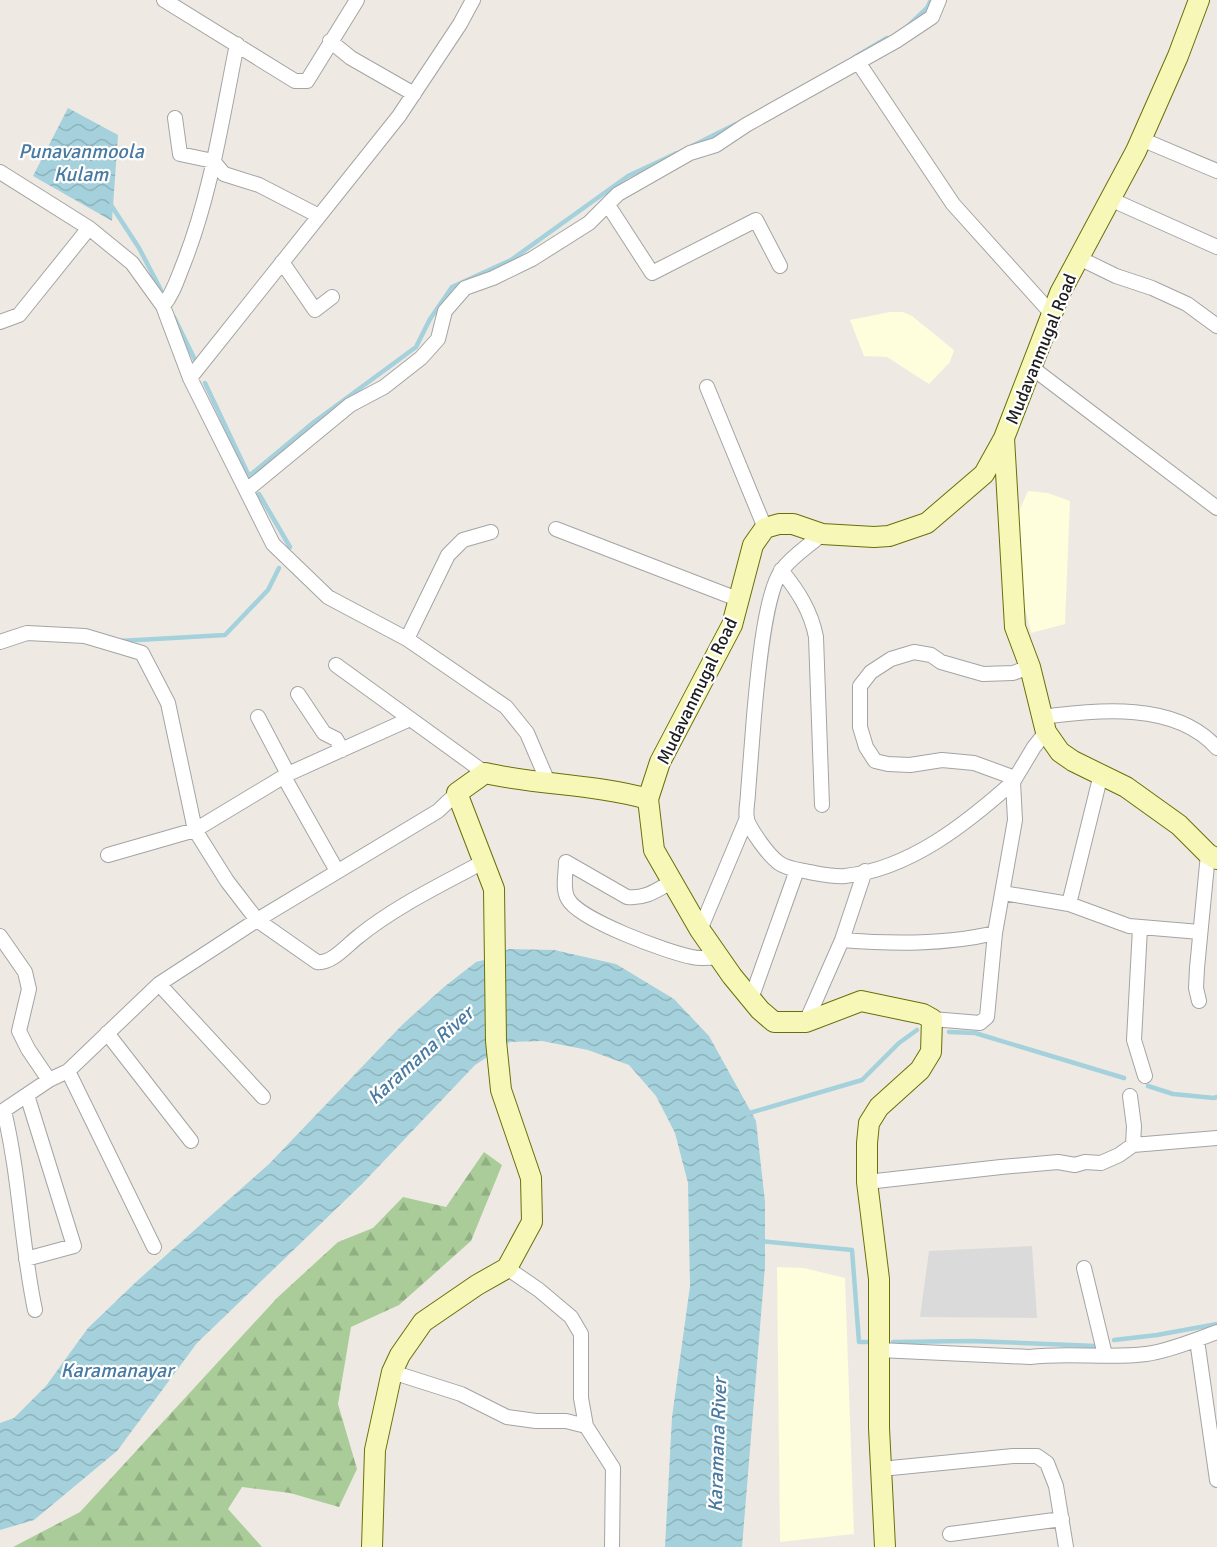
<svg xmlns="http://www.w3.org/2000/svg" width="1217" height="1547" font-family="Signika,sans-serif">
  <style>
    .residential { fill: #dbdada }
    .education { fill: #fefddc }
    .forest { fill: url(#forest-firs) }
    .water { fill: url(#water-waves) }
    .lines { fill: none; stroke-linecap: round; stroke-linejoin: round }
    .stream { stroke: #a4d1db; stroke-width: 4.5 }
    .street-casing { stroke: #a4a4a4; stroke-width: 16 }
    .secondary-casing { stroke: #697007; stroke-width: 22 }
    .street { stroke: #fff; stroke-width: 14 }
    .secondary { stroke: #f7f8b7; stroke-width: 20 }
    .labels { text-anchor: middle; stroke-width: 4.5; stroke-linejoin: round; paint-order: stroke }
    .street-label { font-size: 18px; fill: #1d1d1d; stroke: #fff }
    .water-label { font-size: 20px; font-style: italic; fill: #497aa2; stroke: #fff }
  </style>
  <defs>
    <pattern id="forest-firs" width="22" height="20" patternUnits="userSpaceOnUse" patternTransform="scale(1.5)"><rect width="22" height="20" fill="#aacc98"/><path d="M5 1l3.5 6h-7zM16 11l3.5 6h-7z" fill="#92af83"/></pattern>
    <pattern id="water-waves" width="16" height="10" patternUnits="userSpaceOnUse" patternTransform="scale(1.5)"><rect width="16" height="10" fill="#a4d1db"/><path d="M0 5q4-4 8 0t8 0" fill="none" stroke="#8db3bc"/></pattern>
  </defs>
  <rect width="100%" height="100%" fill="#eeeae3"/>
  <path class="residential" d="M 1032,1246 L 1037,1318 L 920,1317 L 929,1251 Z"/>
  <path class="education" d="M 890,312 L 903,312 L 912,316 L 954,350 L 950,362 L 929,384 L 887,357 L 864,356 L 850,320 Z
    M 1028,491 L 1048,493 L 1070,501 L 1065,624 L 1031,633 L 1024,604 L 1017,555 L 1019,511 Z
    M 777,1267 L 804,1268 L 845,1278 L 854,1534 L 780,1542 Z"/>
  <path class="forest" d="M 484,1152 L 502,1165 L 471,1241 L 399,1305 L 351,1327 L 338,1404 L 357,1469 L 339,1507 L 290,1493 L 242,1487 L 228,1509 L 262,1547 L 13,1547 L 80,1512 L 277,1298 L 338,1242 L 373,1228 L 403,1197 L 446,1207 Z"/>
  <path class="water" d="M 68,108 L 118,135 L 112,221 L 33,176 Z
    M 509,949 L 554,950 L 616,964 L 674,999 L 709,1036 L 756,1121 L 765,1202 L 765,1266 L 742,1547 L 665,1547 L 672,1417 L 690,1286 L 688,1183 L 675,1133 L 656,1096 L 629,1065 L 588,1050 L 542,1041 L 510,1042 L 475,1065 L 362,1184 L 197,1343 L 117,1451 L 34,1520 L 0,1530 L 0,1423 L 14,1418 L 46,1386 L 88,1328 L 137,1281 L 269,1164 L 403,1024 L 444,987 L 476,962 L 488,959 Z"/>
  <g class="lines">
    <path class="stream" d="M 907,27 L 927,8 L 931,0
      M 855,57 L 887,38
      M 692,146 L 736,124
      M 111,205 L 139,248 L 161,290
      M 174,317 L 195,360
      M 205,383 L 249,476 L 314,422 L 416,347 L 430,319 L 452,287 L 511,260 L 628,176 L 677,153
      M 259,494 L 290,547
      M 120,641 L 225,635 L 268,590 L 279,568
      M 949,1032 L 975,1033 L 1124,1078
      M 1148,1086 L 1173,1094 L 1214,1098 L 1217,1097
      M 746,1114 L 862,1080 L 899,1043 L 917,1030
      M 760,1241 L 852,1250 L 859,1342 L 867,1342
      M 1114,1340 L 1157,1335 L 1217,1324
      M 893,1342 L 972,1341 L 1096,1346"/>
    <defs>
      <path id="street" d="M 164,0 L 295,81 L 307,81 L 357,0
        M 330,41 L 351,58 L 414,94
        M 858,62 L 953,204 L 1052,314
        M 175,118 L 180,154 L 213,161 L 224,174 L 259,185 L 319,216
        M 1141,139 L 1217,171
        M 0,172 L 89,228 L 132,263 L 163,306 L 190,378 L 273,544 L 328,597 L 407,639 L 506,707 L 527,733 L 548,782
        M 1110,199 L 1217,247
        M 608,205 L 652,273 L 756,220 L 780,266
        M 1079,258 L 1116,276 L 1152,288 L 1187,304 L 1217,326
        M 282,262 L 315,310 L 332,297
        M 163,306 C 173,294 177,280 183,265 C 211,195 222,118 237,44
        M 0,322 L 19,315 L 89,228
        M 1031,367 L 1217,508
        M 190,378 L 399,116 L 460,24 L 473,0
        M 707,387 L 765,528
        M 247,490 L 350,405 L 384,387 L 421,358 L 438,339 L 445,311 L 465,288 L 493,278 L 532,259 L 589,223 L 618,194 L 690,153 L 716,145 L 746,125 L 896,41 L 932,17 L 939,0
        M 556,529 L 740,600
        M 822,534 C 809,546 793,555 782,570 C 764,593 757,684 754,716 C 752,741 750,767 748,793 C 748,800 745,812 747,820 C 752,832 768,855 779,863 C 787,869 800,870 809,872 C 821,874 833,877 845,876 C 910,869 967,823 1013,782
        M 781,570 C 798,591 811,611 816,637 L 822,805
        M 407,639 L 448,555 L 463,540 L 491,532
        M 0,642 L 27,633 L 85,636 L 142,653 L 168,703 L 195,830 L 227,881 L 257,920 L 317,962 C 332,964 347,945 359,936 C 396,906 441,885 483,862
        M 336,665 L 485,773
        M 298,694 L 324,733 L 336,739 L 342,750
        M 258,717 L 288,774
        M 1042,717 C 1098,710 1175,701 1217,748
        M 284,777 L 337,871
        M 1015,778 L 974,763 L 942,760 L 910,765 L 888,764 L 875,761 L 866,747 L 860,727 L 860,686 L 871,672 L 891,659 L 914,652 L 931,655 L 941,662 L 983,674 L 1013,673 L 1030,667
        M 108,855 L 195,830 L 288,774 L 410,719
        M 673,881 C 657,890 646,899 627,897 L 566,862 C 566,873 562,889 568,899 C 579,920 667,952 692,957 C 700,959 710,958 719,957
        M 1003,893 L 1069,904 L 1129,926 L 1200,932
        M 1069,904 L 1101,774
        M 1140,928 L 1134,1040 L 1145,1076
        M 700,930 L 747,818
        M 0,936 L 25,972 L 29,989 L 19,1031 L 28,1049 L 49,1080
        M 842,940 C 892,944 945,945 995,933
        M 159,984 L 263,1097
        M 751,999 L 797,870
        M 1199,1001 L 1196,988 L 1197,968 L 1208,854
        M 932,1019 L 980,1023 L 987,1017 L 995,933 L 1015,820 L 1013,782 L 1034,747 L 1046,732
        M 806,1022 L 842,940 L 865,871
        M 107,1033 L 191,1141
        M 68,1071 L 154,1247
        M 4,1111 C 20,1177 21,1244 35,1310
        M 0,1113 L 49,1080 L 68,1071 L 159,984 L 257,920 L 438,811 L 457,793
        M 1133,1145 L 1217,1138
        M 867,1182 L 1001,1167 L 1058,1162 L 1075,1165 L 1085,1162 L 1101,1163 L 1119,1155 L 1133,1145 L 1134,1126 L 1130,1096
        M 26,1259 L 74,1246 L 27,1095
        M 507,1268 L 539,1290 L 571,1317 L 581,1334 L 581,1398 L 586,1426 L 613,1468 L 612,1547
        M 1084,1268 L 1105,1355
        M 1197,1340 L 1217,1480
        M 879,1350 L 1030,1357 C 1069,1352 1108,1359 1146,1354 C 1165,1352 1199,1339 1217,1332
        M 392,1372 L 461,1394 L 507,1417 L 536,1421 L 566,1421 L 586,1426
        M 881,1469 L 1013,1456 L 1037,1456 L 1047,1463 L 1056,1486 L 1066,1547
        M 950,1534 L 1062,1519"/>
      <path id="secondary" d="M 1004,438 L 1015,627 L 1030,667 L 1046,732 L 1060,752 L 1073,761 L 1126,787 L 1179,825 L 1208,854 L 1217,859
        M 372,1547 L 375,1450 L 392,1372 L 400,1355 L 423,1322 L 477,1285 L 507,1268 L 532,1222 L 531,1178 L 501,1090 L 496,1041 L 494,889 L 457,793 L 485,773 C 539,785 594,784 648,799
        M 885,1547 L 879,1428 L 879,1279 L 867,1182 L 867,1143 L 869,1123 L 879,1107 L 920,1070 L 931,1052 L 932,1019 L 923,1014 L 861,1001 L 806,1022 L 774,1022 L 760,1010 L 732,976 L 700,930 L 654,850 L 648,799 L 660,762 L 732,625 L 753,545 L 765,528 L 779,524 L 793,524 L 822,534 L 874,537 L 889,536 L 927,523 L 984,474 L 1004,438 L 1060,293 L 1136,151 L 1178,56 L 1199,0"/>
    </defs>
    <use href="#street" class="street-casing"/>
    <use href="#secondary" class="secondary-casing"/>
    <use href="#street" class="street"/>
    <use href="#secondary" class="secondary"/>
  </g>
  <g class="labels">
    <g class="street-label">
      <text transform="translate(1041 349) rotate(-68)" y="6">Mudavanmugal Road</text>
      <text transform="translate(697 691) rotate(-64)" y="6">Mudavanmugal Road</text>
    </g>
    <g class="water-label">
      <text x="81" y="158">Punavanmoola<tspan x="81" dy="23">Kulam</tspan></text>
      <text transform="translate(420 1055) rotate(-42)" y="7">Karamana River</text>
      <text x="117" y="1377">Karamanayar</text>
      <text transform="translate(717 1445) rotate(-88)" y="7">Karamana River</text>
    </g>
  </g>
</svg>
